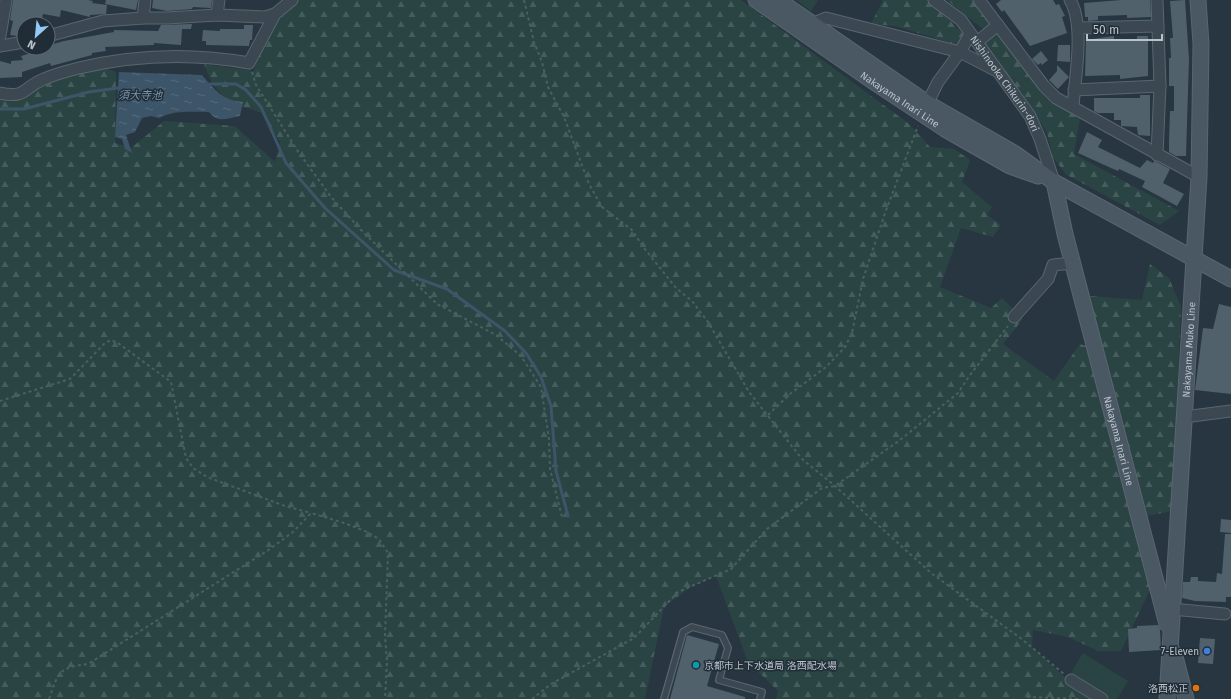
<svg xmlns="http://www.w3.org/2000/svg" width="1231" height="699" font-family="'Fira Sans','Noto Sans JP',sans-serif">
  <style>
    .grass { fill: #2a4443 }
    .forest { fill: url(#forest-firs) }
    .water { fill: url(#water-ripples) }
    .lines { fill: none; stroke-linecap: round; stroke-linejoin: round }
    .stream { stroke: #3c5568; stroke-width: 3 }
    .building { fill: #51616c }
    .lane-casing { stroke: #5a666f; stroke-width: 8 }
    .street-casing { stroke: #5a666f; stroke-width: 13 }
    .secondary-casing { stroke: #5a666f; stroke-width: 17 }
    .path { stroke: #4a6060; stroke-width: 2; stroke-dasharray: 3 3; stroke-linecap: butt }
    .lane { stroke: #3c4851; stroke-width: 5.5 }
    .street { stroke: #3c4851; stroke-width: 11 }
    .secondary { stroke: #4a5864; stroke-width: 15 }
    .shop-dot { fill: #3f7fe0; stroke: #202d37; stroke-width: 1.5 }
    .culture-dot { fill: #0f9aa8; stroke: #202d37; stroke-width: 1.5 }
    .food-dot { fill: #e8710a; stroke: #202d37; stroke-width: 1.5 }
    .labels { text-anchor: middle; stroke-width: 3; stroke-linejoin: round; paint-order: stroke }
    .street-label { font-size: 10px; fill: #b9c3cb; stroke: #202d37 }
    .poi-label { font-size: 10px; fill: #b9c3cb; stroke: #202d37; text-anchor: end }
    .water-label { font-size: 11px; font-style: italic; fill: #7a97ad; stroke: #202d37 }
  </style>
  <defs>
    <pattern id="forest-firs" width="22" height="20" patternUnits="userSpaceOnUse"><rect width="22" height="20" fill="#2a4443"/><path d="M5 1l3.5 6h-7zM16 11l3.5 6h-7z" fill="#475d5d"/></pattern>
    <pattern id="water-ripples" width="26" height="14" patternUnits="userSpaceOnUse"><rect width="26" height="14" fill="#3c5568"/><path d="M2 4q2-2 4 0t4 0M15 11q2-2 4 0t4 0" fill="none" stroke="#566c7c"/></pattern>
  </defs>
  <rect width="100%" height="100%" fill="#273641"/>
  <path class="grass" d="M 1083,653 L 1128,681 L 1117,699 L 1109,699 L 1070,674 Z"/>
  <path class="forest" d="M 297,0 L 741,0 L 908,123 L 930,147 L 954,149 L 970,160 L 962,182 L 992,207 L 987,215 L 1001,225 L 993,237 L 961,228 L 940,287 L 991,308 L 1002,298 L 1023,319 L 1003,344 L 1054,381 L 1080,344 L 1097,349 L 1089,314 L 1090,296 L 1142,300 L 1150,264 L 1169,278 L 1181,307 L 1172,511 L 1137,518 L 1142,562 L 1150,590 L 1121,651 L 1098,651 L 1068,637 L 1033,630 L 1032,647 L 1070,682 L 1094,699 L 776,699 L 778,691 L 748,662 L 716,576 L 692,586 L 664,607 L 645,699 L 0,699 L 0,91 L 13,95 L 100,66 L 116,72 L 115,143 L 131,148 L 164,121 L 235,126 L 275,162 L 280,142 L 262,113 L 229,102 L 213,85 L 204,64 L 254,71 C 263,38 274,25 297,0 Z
    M 796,0 L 818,0 L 811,11 Z
    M 883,0 L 930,0 L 964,35 L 958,45 L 895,26 L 871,24 Z
    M 947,0 L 974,0 L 992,25 L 983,29 Z
    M 998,32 L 1038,89 L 1080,118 L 1074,154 L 1179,211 L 1160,225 L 1067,175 L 1053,158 L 1047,133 L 1028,102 L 983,44 Z"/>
  <path class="water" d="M 119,72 L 202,75 C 216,91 222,100 243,102 L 240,116 C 228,118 218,124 209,112 C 192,112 174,110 159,118 L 151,116 L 142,118 L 135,132 L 126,135 L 132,153 L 125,149 L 122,139 L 115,137 Z"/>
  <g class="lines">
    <path class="stream" d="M 210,84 L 236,84 L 246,90 L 261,107 L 286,163 L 325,208 L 394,270 L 447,289 L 505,331 L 526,353 L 541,377 L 551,406 L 556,471 L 568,516
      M 0,109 L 24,109 L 89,92 L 118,88"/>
  </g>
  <path class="building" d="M 13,0 L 88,0 L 93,1 L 92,3 L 107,5 L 106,14 L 90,15 L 90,17 L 61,10 L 60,17 L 43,14 L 41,24 L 24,24 L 23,35 L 17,36 L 10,35 L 13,21 L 10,20 Z
    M 106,0 L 138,0 L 136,10 L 105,4 Z
    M 153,0 L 212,0 L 211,8 L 193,7 L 192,9 L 167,11 L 152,8 Z
    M 1001,0 L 1053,0 L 1056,5 L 1059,4 L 1065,16 L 1062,17 L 1067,33 L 1030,46 L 1004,10 L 1002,12 L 996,4 Z
    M 1121,0 L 1150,0 L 1151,17 L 1127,18 L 1127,15 L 1098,16 L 1098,20 L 1088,21 L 1088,17 L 1085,17 L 1084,3 Z
    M 1185,0 L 1189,59 L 1186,156 L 1176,156 L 1169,152 L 1169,141 L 1170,111 L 1174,111 L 1174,86 L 1169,86 L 1169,58 L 1171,58 L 1170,38 L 1173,38 L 1170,1 Z
    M 192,24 L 191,29 L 182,29 L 181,45 L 154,43 L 154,45 L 105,47 L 106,51 L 92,53 L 92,55 L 51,66 L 50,63 L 22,72 L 22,77 L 0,78 L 0,61 L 11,64 L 11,61 L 23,60 L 21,56 L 35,52 L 33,48 L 50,48 L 50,45 L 64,41 L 114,32 L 114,30 L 158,31 L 161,25 Z
    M 244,25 L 253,25 L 252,40 L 250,40 L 249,46 L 206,45 L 206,41 L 202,41 L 203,30 L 220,31 L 220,29 L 244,29 Z
    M 1114,36 L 1114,40 L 1137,39 L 1137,36 L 1148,36 L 1148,76 L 1120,79 L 1120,75 L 1085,76 L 1086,40 Z
    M 1058,45 L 1070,45 L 1070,62 L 1057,61 Z
    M 1041,51 L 1048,60 L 1042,65 L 1041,63 L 1038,65 L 1032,59 Z
    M 1057,65 L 1069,77 L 1058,89 L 1049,80 L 1057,71 Z
    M 1140,95 L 1150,95 L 1150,136 L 1138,135 L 1137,127 L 1121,126 L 1121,120 L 1114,120 L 1114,113 L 1098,113 L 1094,111 L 1094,98 L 1140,98 Z
    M 1087,132 L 1102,140 L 1098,147 L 1140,168 L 1147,160 L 1153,163 L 1154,161 L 1157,162 L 1170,169 L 1163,183 L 1184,194 L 1177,206 L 1142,187 L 1145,181 L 1119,169 L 1118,171 L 1111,168 L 1078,153 Z
    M 1219,304 L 1231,307 L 1231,394 L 1195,390 L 1203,328 L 1213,329 Z
    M 1221,519 L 1231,520 L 1231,533 L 1220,532 Z
    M 1225,534 L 1231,534 L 1231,597 L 1226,597 L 1226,602 L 1195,601 L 1182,598 L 1183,582 L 1190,582 L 1191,577 L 1198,577 L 1198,581 L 1216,582 L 1217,573 L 1222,574 Z
    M 1158,625 L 1160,629 L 1161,650 L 1129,652 L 1128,629 L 1137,628 L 1137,626 Z
    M 687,635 L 719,644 L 707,686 L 745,697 L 745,699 L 670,699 Z
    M 1200,638 L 1215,639 L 1213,664 L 1198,663 Z"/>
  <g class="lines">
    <defs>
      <path id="lane" d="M 664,699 L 683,632 L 692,627 L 722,635 L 728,648 L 719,680 L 762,692 L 760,699"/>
      <g id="street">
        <path id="s1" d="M 934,0 L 961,20 L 1030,116 L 1040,139 L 1054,182"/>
        <path d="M 979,0 L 1044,86 L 1056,98 L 1199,177"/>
        <path d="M 1070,0 C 1085,24 1075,78 1073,106"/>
        <path d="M 1157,0 L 1160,86 L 1157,155"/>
        <path d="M 217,15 L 219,0"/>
        <path d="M 143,18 L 145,0"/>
        <path d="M 812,24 L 826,18 L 960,52 L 997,71"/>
        <path d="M 1078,28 L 1158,26"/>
        <path d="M 0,36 L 6,0"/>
        <path d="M 48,36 L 103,21 L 143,18 L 167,18 L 217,15 L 265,17 L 275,14"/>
        <path d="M 977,42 L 998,25"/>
        <path d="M 0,46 L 24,42"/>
        <path d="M 1074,90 L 1160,86"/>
        <path d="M 0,93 C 27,99 23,87 44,79 C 55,74 67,71 79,68 C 134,55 193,53 249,63 L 275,14 L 292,0"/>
        <path d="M 925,108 L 938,82 L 960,52 L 970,34"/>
        <path d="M 1014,317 L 1048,279 L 1053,265 L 1073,263"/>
        <path d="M 1184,417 L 1231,411"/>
        <path d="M 1172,609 L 1225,614"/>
        <path d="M 1071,680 L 1102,699"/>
      </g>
      <g id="secondary">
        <path id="s2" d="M 756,0 L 877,84 L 945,129 L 1010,166 L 1038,176"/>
        <path d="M 778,0 L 927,103 L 1014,153 L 1054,182 L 1231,279"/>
        <path id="s3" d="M 1054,182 L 1065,234 L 1167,624"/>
        <path d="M 1174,653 L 1186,699"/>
        <path id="s4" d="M 1167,699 L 1199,177 L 1201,44 L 1198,0"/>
      </g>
    </defs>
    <use href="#lane" class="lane-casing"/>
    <use href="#street" class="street-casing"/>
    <use href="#secondary" class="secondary-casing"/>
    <path class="path" d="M 524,0 L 534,42 L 542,62 L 548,87 L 564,117 L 589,184 L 602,207 L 632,230 L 644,248 L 676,288 L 692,301 L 708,322 L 749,392 L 802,459 L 835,486 L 931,573 L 1023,640 L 1064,674
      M 252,72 L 256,85 L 297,150 L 331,197 L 360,229 L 437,304 L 496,335 L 521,356 L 541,387 L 549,439 L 550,469 L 562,517
      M 0,401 L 70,379 L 105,343 L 111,340 L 118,343 L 171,382 L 186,458 L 193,468 L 207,477 L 285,506 L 311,513
      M 768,415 L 790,394 L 826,367 L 845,347 L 852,333 L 863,279 L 885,213 L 918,126
      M 1027,697 L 1081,699
      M 49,699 C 59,671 58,668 88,664 L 267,551 L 293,532 L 311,513 L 344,523 L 365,531 L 379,539 L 388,553 L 385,636 L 387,661 L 385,699
      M 532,699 L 551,684 L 634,638 L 678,592 L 731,569 L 767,529 L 822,488 L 835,486 L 900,440 L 958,393 L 970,375 L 1008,326"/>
    <use href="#lane" class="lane"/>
    <use href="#street" class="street"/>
    <use href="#secondary" class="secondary"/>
  </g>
  <circle class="shop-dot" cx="1207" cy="651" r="4"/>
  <circle class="culture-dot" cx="696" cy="665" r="4"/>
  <circle class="food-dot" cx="1196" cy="688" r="4"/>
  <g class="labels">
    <g class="street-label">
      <text dy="4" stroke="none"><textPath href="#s1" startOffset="111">Nishinooka Chikurin-dori</textPath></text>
      <text dy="4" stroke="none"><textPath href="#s2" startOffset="175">Nakayama Inari Line</textPath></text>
      <text dy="4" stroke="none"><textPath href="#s4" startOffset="350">Nakayama Muko Line</textPath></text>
      <text dy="4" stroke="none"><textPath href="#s3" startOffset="267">Nakayama Inari Line</textPath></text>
    </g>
    <g class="poi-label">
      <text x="1199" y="655">7-Eleven</text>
      <text x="704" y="669" text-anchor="start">京都市上下水道局 洛西配水場</text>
      <text x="1188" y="692">洛西松正</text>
    </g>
    <g class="water-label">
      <text x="140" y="99">須大寺池</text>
    </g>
  </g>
  <g transform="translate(36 36) rotate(207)"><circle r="19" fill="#202d37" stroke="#5d6972"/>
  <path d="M0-3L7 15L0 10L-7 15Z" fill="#94c8f5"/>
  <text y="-6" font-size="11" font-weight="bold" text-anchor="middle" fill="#b9c3cb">N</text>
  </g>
  <path d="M1087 34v6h75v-6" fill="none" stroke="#b9c3cb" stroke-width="2"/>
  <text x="1093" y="34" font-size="12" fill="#b9c3cb" stroke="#202d37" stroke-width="3" paint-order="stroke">50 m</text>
</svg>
